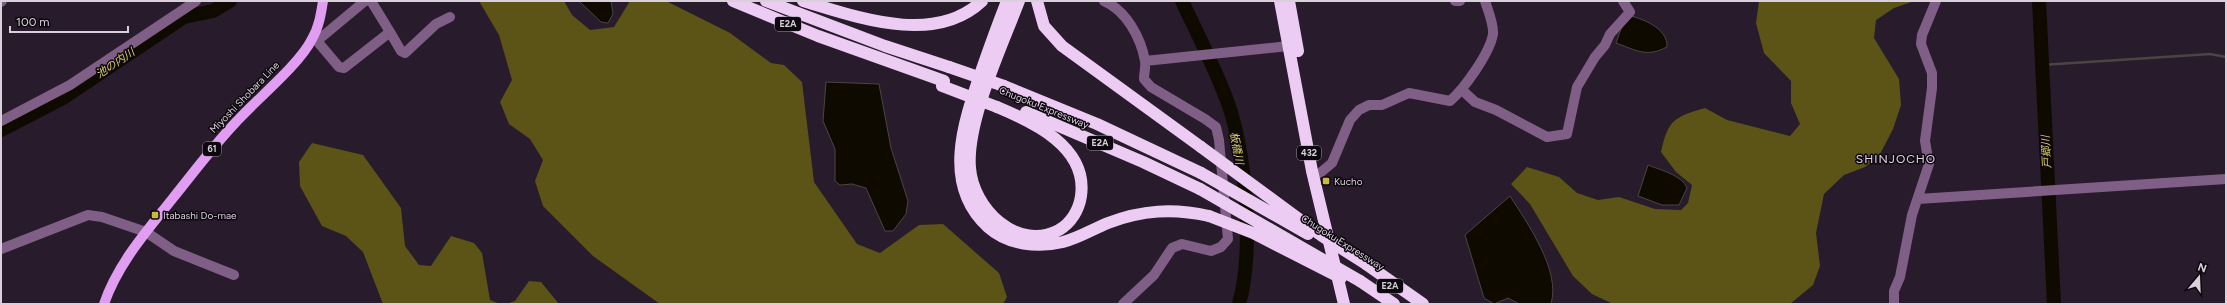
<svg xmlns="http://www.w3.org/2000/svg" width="2227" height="305" font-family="Figtree,'Noto Sans JP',sans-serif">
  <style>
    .forest { fill: #5c5417 }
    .water { fill: #0e0a00; stroke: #4b4542 }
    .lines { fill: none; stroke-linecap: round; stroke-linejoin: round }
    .stream { stroke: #4b4542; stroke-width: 2.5 }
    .river { stroke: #0e0a00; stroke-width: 14 }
    .minor { stroke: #805f87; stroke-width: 10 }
    .major { stroke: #e19df1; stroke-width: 10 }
    .highway { stroke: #edccf4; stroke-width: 12 }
    .highway-bridge { stroke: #edccf4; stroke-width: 12 }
    .poi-dot { fill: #cbba39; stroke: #0d080f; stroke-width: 1.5 }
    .labels { text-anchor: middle; stroke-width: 3; stroke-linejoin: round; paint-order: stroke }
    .shield { fill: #0d080f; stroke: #9c949e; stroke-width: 1 }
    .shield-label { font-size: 9px; font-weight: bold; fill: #d9d0db }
    .street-label { font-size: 10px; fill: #d9d0db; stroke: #0d080f }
    .poi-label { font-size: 10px; fill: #d9d0db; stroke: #0d080f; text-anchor: start }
    .water-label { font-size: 11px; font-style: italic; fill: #dccc60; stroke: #0d080f }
    .quarter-label { font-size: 12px; letter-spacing: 1px; fill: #e3d1e7; stroke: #0d080f }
  </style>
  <rect width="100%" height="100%" fill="#281b2b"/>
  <path class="forest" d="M 479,1 L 564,1 L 572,15 L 590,30 L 614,27 L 630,1 L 666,1 L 730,33 L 771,63 L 784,65 L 802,82 L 814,182 L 857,244 L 880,253 L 919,225 L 943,224 L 999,273 L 1007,297 L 1003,304 L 660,304 L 593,256 L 543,206 L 535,181 L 543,160 L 530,139 L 509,124 L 500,102 L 512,80 L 499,35 Z
    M 1759,1 L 1914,1 L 1894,8 L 1876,20 L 1874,38 L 1899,79 L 1901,105 L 1893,129 L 1879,156 L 1865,167 L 1844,175 L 1824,194 L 1816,233 L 1820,266 L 1813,285 L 1790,304 L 1613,304 L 1592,294 L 1573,276 L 1530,204 L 1511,184 L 1527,167 L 1559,177 L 1577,193 L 1598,200 L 1619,197 L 1655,209 L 1681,210 L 1688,203 L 1692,185 L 1676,172 L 1661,152 C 1668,119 1675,117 1705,108 L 1727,120 L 1790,136 L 1800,124 L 1791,103 L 1791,81 L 1764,53 L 1756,23 Z
    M 312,143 L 363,155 L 401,208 L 405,246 L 419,265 L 431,266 L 451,236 L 474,243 L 482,253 L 490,300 L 500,304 L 383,304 L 363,252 L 346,236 L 322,226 L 300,186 L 299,162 Z
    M 529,281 L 541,282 L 559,304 L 506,304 L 515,301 Z"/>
  <path class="water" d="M 579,1 L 611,1 L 613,14 L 608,23 L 601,22 Z
    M 1626,15 C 1642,18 1668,28 1667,47 C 1646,58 1636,50 1616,43 Z
    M 826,82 L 879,84 L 891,148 L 908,201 L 906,214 L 893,231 L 885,231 L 866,188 L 852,184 L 840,185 L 835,181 L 835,149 L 823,121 Z
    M 1648,165 C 1660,170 1682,175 1687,188 L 1679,205 L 1662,205 L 1638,196 Z
    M 1510,196 C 1527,223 1561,270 1551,304 L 1519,304 L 1508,298 L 1494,304 L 1484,298 L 1465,235 Z"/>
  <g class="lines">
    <path class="stream" d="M 2042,65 L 2210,54 L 2226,57"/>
    <path class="river" d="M 1182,1 C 1198,35 1215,68 1228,103 C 1246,156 1254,250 1239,304
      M 2039,1 L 2054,304
      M 1,130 L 63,98 L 184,17 L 213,11 L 230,1"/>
    <path class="minor" d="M 369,1 L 371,1 L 390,32
      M 1104,1 C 1126,10 1141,38 1145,61 C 1146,66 1144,73 1144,79 L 1151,87 L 1205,119 L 1216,127 L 1219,140 L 1228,239 L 1221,247 L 1211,251 L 1182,244 L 1172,248 L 1154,275 L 1123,304
      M 1455,1 L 1460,1
      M 1,2 L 2,1
      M 312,39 L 317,41 L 339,67 L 344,68 L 390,32 L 401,51 L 405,53 L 436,24 L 450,17
      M 317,41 L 365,1
      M 1145,61 L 1289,46
      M 1462,90 L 1475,102 L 1496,110 L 1547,137 L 1567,134 L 1577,87 L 1595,57 L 1605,45 L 1610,34 L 1630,12 L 1623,1
      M 1,121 L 70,85 L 196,1
      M 1320,173 L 1332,163 L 1350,120 L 1359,110 L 1369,105 L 1382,105 L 1409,93 L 1450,101 C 1464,89 1490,53 1493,34 C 1494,25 1488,10 1485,1
      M 1918,199 L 2226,179
      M 1,249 L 88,215 L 102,217 L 146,232 L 174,251 L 234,275
      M 1894,304 L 1894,291 L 1900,277 L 1912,215 L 1929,164 L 1925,141 L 1932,88 L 1932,73 L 1921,44 L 1922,35 L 1936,1"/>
    <path class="major" d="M 104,304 C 118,263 147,231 173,198 C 194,172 214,145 237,121 C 258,98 299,65 312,39 C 319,27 321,14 323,1"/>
    <path class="highway" d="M 733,1 L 818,36 L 944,81
      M 766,1 L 885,46 L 949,67
      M 803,1 C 857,17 934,46 982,1
      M 1007,1 C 998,24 990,46 982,69 C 964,121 941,184 988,227 C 1008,245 1038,248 1063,242 C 1079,238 1093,229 1108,223 C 1142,210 1173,208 1209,216
      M 1037,1 L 1044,26 L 1062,46 L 1201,147
      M 1280,1 L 1312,171 L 1344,304
      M 1289,1 L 1298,51
      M 1004,86 L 1097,124 L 1201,173
      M 997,107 C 1033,122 1088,147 1081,196 C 1079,210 1071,223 1059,230 C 1016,252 973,208 970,168 C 966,122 1002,46 1019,1
      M 1026,112 L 1143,162 L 1200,189
      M 1366,264 L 1423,304
      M 1360,281 L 1394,304"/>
    <path class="highway-bridge" d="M 949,67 L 1004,86
      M 942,86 L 997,107
      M 1201,147 L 1322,236 L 1366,264
      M 1201,173 L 1308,234
      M 1200,189 L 1360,281
      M 1209,216 L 1253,233 L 1341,278"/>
  </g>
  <g class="poi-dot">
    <rect x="1322" y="177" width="8" height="8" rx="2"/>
    <rect x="151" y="211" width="8" height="8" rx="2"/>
  </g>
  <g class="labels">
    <g class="shield">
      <rect x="775" y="17" width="26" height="14" rx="3"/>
      <rect x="1087" y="136" width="26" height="14" rx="3"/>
      <rect x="203" y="142" width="18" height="14" rx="3"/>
      <rect x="1297" y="146" width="24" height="14" rx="3"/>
      <rect x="1377" y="279" width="26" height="14" rx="3"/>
    </g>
    <g class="shield-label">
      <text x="788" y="27">E2A</text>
      <text x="1100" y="146">E2A</text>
      <text x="212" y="152">61</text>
      <text x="1309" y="156">432</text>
      <text x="1390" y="289">E2A</text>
    </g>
    <g class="street-label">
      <text transform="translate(244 97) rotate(-46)" y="4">Miyoshi Shobara Line</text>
      <text transform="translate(1044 107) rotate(22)" y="4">Chugoku Expressway</text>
      <text transform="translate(1343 242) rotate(32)" y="4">Chugoku Expressway</text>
    </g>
    <g class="poi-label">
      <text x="1334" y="185">Kucho</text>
      <text x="163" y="219">Itabashi Do-mae</text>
    </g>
    <g class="water-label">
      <text transform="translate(115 63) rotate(-34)" y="4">池の内川</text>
      <text transform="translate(1237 148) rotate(79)" y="4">板橋川</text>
      <text transform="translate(2046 152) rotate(-93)" y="4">戸郷川</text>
    </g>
    <g class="quarter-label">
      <text x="1896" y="163">SHINJOCHO</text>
    </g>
  </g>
  <rect width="2227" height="305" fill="none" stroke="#d9d0db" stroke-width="4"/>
  <g transform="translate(2199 277) rotate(19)" stroke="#0d080f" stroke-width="3" paint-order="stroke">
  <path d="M0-3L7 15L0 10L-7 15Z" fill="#d9d0db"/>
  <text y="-6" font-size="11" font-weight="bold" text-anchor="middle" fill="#d9d0db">N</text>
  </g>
  <path d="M10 26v6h118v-6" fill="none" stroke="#d9d0db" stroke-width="2"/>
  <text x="16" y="26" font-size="12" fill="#d9d0db" stroke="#0d080f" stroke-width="3" paint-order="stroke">100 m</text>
</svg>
